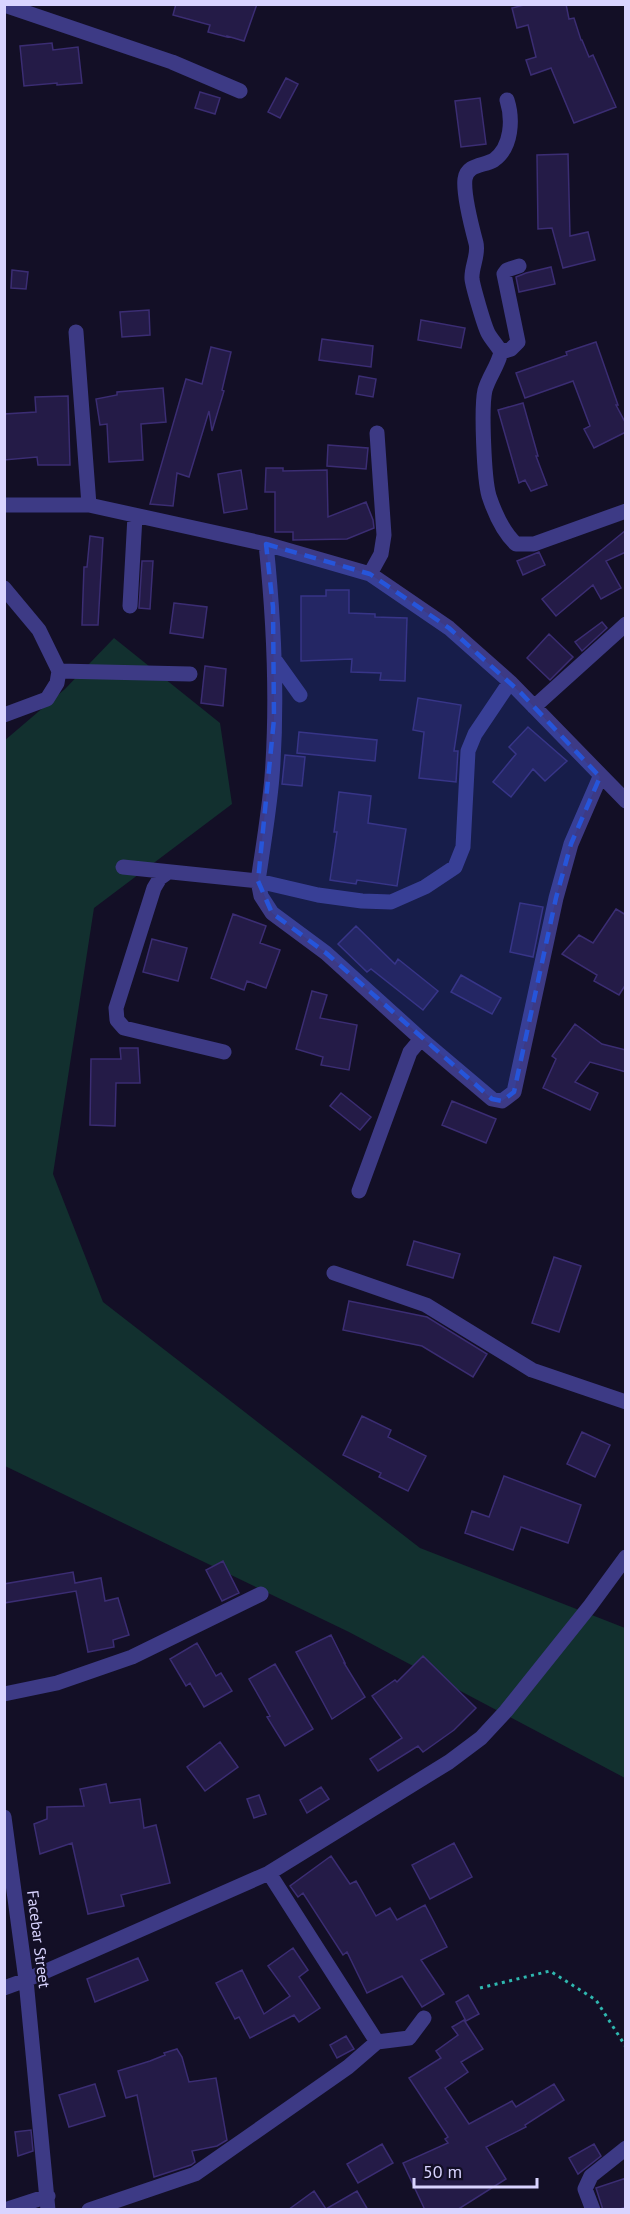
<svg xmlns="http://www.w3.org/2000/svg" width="630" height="2214" font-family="'PT Sans',sans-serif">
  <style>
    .green { fill: #12302f }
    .building { fill: #241b47; stroke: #3b2d73; stroke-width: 1.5 }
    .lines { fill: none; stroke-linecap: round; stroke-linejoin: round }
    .path { stroke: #2fb8b0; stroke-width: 3; stroke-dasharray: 3 4.5; stroke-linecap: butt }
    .minor { stroke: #3d3a85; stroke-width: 15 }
    .marked { fill: #2655da; fill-opacity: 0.2; stroke: #2655da; stroke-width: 4.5; stroke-dasharray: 12 8; stroke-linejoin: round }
    .labels { text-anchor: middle; stroke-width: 4.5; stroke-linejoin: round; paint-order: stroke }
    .street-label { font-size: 16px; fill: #d9d4ff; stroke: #130f26 }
  </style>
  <rect width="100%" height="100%" fill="#130f26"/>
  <path class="green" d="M 114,638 L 220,723 L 232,804 L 94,908 L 53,1174 L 103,1302 L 420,1548 L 625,1628 L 625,1778 L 349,1632 L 5,1466 L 4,741 L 65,689 Z"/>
  <path class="building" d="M 176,4 L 257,4 L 244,41 L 227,36 L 227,37 L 208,32 L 210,25 L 173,15 Z
    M 528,4 L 566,4 L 569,19 L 574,18 L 581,40 L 582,40 L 589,57 L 593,55 L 616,107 L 574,123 L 551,68 L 531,75 L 526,60 L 536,57 L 528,25 L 517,28 L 512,8 Z
    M 52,43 L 53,50 L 78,47 L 82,83 L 57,85 L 57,83 L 24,86 L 20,46 Z
    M 286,78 L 298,84 L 280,118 L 268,112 Z
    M 200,92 L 220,98 L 215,114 L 195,108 Z
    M 480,98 L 486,144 L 461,147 L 455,101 Z
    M 568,154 L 570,236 L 588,232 L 595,260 L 563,268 L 552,228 L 538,229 L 537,155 Z
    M 551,267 L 555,284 L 519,292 L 516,277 L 526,273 Z
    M 12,270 L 28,272 L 26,289 L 11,288 Z
    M 149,310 L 150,335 L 122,337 L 120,312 Z
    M 421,320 L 465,328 L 461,348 L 418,340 Z
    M 322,339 L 373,346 L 371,367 L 319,360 Z
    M 596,342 L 618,405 L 616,405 L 626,424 L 626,432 L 594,448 L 584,429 L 590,426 L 573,381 L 525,398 L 516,373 L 567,355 L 566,352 Z
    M 211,347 L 231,352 L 222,390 L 224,391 L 212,431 L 209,411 L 189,477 L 177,473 L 173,506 L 150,504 L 186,379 L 202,384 Z
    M 359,376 L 376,379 L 373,397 L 356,394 Z
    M 163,388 L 166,422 L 141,424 L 143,460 L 109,462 L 107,424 L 100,425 L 96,399 L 117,395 L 117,392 Z
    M 68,396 L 70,465 L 38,465 L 37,457 L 4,460 L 4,414 L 36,412 L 35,397 Z
    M 523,403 L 538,456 L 536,456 L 547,485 L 531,491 L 525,480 L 519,483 L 498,410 Z
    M 328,445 L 368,448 L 366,469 L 327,466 Z
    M 266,468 L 283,468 L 283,471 L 327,470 L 328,517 L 366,502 L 373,520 L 374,528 L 347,539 L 293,540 L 293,532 L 275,532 L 275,492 L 265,492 Z
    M 241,470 L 247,509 L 224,513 L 218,474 Z
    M 626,530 L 626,552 L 606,561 L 621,588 L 601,599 L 593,585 L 556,616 L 542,599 Z
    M 90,536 L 103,538 L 98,625 L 82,625 L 84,567 L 87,567 Z
    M 539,552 L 545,565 L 523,575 L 517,561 Z
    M 142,561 L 153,561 L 150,609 L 139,608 Z
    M 326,590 L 349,590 L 349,613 L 375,614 L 375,617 L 407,618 L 405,681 L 380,680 L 381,673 L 351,672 L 352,659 L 301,661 L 301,596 L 326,596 Z
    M 174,603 L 207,607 L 203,638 L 170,633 Z
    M 602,622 L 607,628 L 582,651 L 575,642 Z
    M 549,634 L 573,657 L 550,680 L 527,658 Z
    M 205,666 L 226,669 L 223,706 L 201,703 Z
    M 418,698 L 461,705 L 454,751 L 458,751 L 456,782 L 419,778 L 424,732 L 413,730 Z
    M 528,727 L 567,761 L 545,781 L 533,769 L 511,797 L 493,782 L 516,754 L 509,747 Z
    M 299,732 L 377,740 L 375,761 L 297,753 Z
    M 285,755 L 305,757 L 302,786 L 282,784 Z
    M 339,792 L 371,796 L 368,823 L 406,829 L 397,886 L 357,880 L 356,884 L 330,880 L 337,832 L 334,832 Z
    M 520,903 L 543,907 L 533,957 L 510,952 Z
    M 616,909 L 626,915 L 626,984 L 619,995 L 594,981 L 597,975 L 562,954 L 579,935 L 593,943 Z
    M 233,914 L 266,926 L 260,943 L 280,950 L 266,988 L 247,981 L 244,990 L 211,978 Z
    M 356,926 L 395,964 L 398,959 L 438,991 L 423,1010 L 371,969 L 367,972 L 338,944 Z
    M 152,939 L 187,948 L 178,981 L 143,972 Z
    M 461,975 L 501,998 L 492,1014 L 451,992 Z
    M 312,991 L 327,995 L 320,1018 L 357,1025 L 349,1070 L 321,1065 L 323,1057 L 296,1049 Z
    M 575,1024 L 602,1044 L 626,1050 L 626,1072 L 590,1062 L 575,1082 L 598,1093 L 590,1110 L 543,1088 L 556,1059 L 552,1056 Z
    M 120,1048 L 138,1048 L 140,1083 L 116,1083 L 115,1126 L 90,1125 L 91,1059 L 121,1059 Z
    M 341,1093 L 371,1117 L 360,1130 L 330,1106 Z
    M 452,1101 L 496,1119 L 486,1143 L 442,1125 Z
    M 414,1241 L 460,1254 L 453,1278 L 407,1265 Z
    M 554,1257 L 581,1266 L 559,1332 L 532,1323 Z
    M 349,1301 L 427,1317 L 487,1354 L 473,1377 L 422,1346 L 343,1330 Z
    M 362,1416 L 391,1430 L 388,1437 L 426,1456 L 408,1491 L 379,1477 L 381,1473 L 343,1455 Z
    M 582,1432 L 610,1445 L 595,1477 L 567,1464 Z
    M 504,1476 L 581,1505 L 568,1543 L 521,1527 L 513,1550 L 465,1533 L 472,1511 L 489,1517 Z
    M 223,1561 L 239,1593 L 222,1601 L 206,1570 Z
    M 73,1572 L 75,1583 L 101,1578 L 105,1601 L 118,1598 L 129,1635 L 113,1640 L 114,1647 L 88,1652 L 76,1591 L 4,1603 L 4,1584 Z
    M 331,1635 L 345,1663 L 344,1663 L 365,1697 L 332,1719 L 296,1652 Z
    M 197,1643 L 216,1676 L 221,1673 L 232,1691 L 204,1707 L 190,1683 L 186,1686 L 170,1659 Z
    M 423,1656 L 476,1708 L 454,1730 L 423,1752 L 418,1746 L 378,1771 L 370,1759 L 402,1738 L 372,1696 L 395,1680 L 397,1682 Z
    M 275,1664 L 313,1729 L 285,1746 L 267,1717 L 270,1716 L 249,1679 Z
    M 220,1742 L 238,1767 L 205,1791 L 187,1767 Z
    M 106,1784 L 110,1803 L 140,1799 L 144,1828 L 156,1825 L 170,1883 L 121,1895 L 124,1906 L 88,1914 L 72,1843 L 40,1854 L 34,1824 L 47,1819 L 47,1807 L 84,1806 L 80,1789 Z
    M 321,1787 L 329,1799 L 307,1813 L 300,1800 Z
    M 259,1795 L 266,1814 L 254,1818 L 247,1799 Z
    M 454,1843 L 472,1877 L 430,1899 L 412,1865 Z
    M 331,1856 L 350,1884 L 356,1881 L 376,1916 L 390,1908 L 397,1920 L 425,1905 L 447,1947 L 421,1960 L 444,1994 L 422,2007 L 402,1976 L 367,1993 L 347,1952 L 343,1955 L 303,1893 L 298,1897 L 290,1886 Z
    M 293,1948 L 308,1970 L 299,1977 L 320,2008 L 299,2022 L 294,2015 L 250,2038 L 239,2017 L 235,2019 L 216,1983 L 242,1970 L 264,2014 L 290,1996 L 268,1966 Z
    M 138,1958 L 148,1980 L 95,2002 L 87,1979 Z
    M 468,1995 L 479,2014 L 466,2021 L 456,2002 Z
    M 464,2020 L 483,2049 L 461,2062 L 468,2072 L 445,2088 L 469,2124 L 512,2101 L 516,2107 L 554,2084 L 564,2100 L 525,2125 L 526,2127 L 486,2147 L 506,2179 L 457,2210 L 425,2210 L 403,2163 L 448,2143 L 445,2139 L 448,2137 L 409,2078 L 441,2058 L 436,2051 L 458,2035 L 452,2027 Z
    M 346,2036 L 354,2049 L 337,2058 L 330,2045 Z
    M 177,2049 L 182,2057 L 189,2082 L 216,2078 L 227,2140 L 217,2146 L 192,2151 L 195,2162 L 191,2165 L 154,2177 L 137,2095 L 126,2098 L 118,2071 L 150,2061 L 165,2055 L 164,2053 Z
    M 95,2084 L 105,2116 L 69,2127 L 59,2095 Z
    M 31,2130 L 33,2151 L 18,2156 L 15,2132 Z
    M 382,2144 L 393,2163 L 358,2183 L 347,2164 Z
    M 594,2144 L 601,2156 L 578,2174 L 569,2158 Z
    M 626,2178 L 626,2207 L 617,2210 L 603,2210 L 596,2188 Z
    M 314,2191 L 326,2209 L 357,2191 L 368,2210 L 288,2210 Z"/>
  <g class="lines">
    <path class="path" d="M 480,1988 L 550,1971 L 596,2000 L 626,2047"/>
    <path class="minor" d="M 4,5 L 172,62 L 240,91
      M 507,100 C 513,119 512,147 494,160 C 484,166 467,164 465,179 C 463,194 472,228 476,243 C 479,255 471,267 472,279 C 473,287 484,325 488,333 C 491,339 497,345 501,352 C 498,366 489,376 485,390 C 481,407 484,479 489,496 C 495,514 503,532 516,544 L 534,544 L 626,511
      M 76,332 L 89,505
      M 501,352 L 511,349 L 518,342 L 504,274 L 507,270 L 519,266
      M 4,505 L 89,505 L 266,544 L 370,574 L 449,628 L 510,682 L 626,801
      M 266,544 C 274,621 278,699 272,777 C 269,812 263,847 258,881 L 261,896 L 272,913 L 326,953 L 421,1039 L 492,1099 L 502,1101 L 514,1092 L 556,898 L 571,844 L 600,777
      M 370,574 L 381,554 L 384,535 L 377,433
      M 4,588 L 39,630 L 59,671 L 57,683 L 47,699 L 4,715
      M 130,606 L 135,516
      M 275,660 L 300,695
      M 59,671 L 190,674
      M 534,707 L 626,624
      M 123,867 L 258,881 L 318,895 L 362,901 L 391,902 L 425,887 L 455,867 L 463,847 L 468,751 L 475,734 L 510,682
      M 167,873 L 160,878 L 154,888 L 116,1008 L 117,1020 L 124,1028 L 224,1052
      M 359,1191 L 410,1052 L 421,1039
      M 334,1273 L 426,1305 L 532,1370 L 626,1402
      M 4,1694 L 57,1683 L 132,1657 L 261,1594
      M 4,1817 L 26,1980 L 48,2210
      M 269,1873 L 377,2042
      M 4,1988 L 26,1980 L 269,1873 L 449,1762 L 481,1738 L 506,1711 L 590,1606 L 626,1557
      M 5,2210 L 48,2196
      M 89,2210 L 195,2174 L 348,2067 L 377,2042 L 409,2038 L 424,2018
      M 593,2210 L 585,2189 L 591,2176 L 626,2148"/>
  </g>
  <path class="marked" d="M 266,544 L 370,574 L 449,628 L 521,693 L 600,777 L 571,844 L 556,898 L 514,1092 L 502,1101 L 492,1099 L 326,953 L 272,913 L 258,881 L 274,719 L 273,607 Z"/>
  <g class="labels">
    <g class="street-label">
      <text transform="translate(39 1939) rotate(83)" y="6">Facebar Street</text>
    </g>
  </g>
  <rect width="630" height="2214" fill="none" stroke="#d9d4ff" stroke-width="12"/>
  <path d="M414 2178v9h123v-9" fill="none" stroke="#d9d4ff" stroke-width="3"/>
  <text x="423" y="2178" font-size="18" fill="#d9d4ff" stroke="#130f26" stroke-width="4.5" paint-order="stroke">50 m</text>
</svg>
